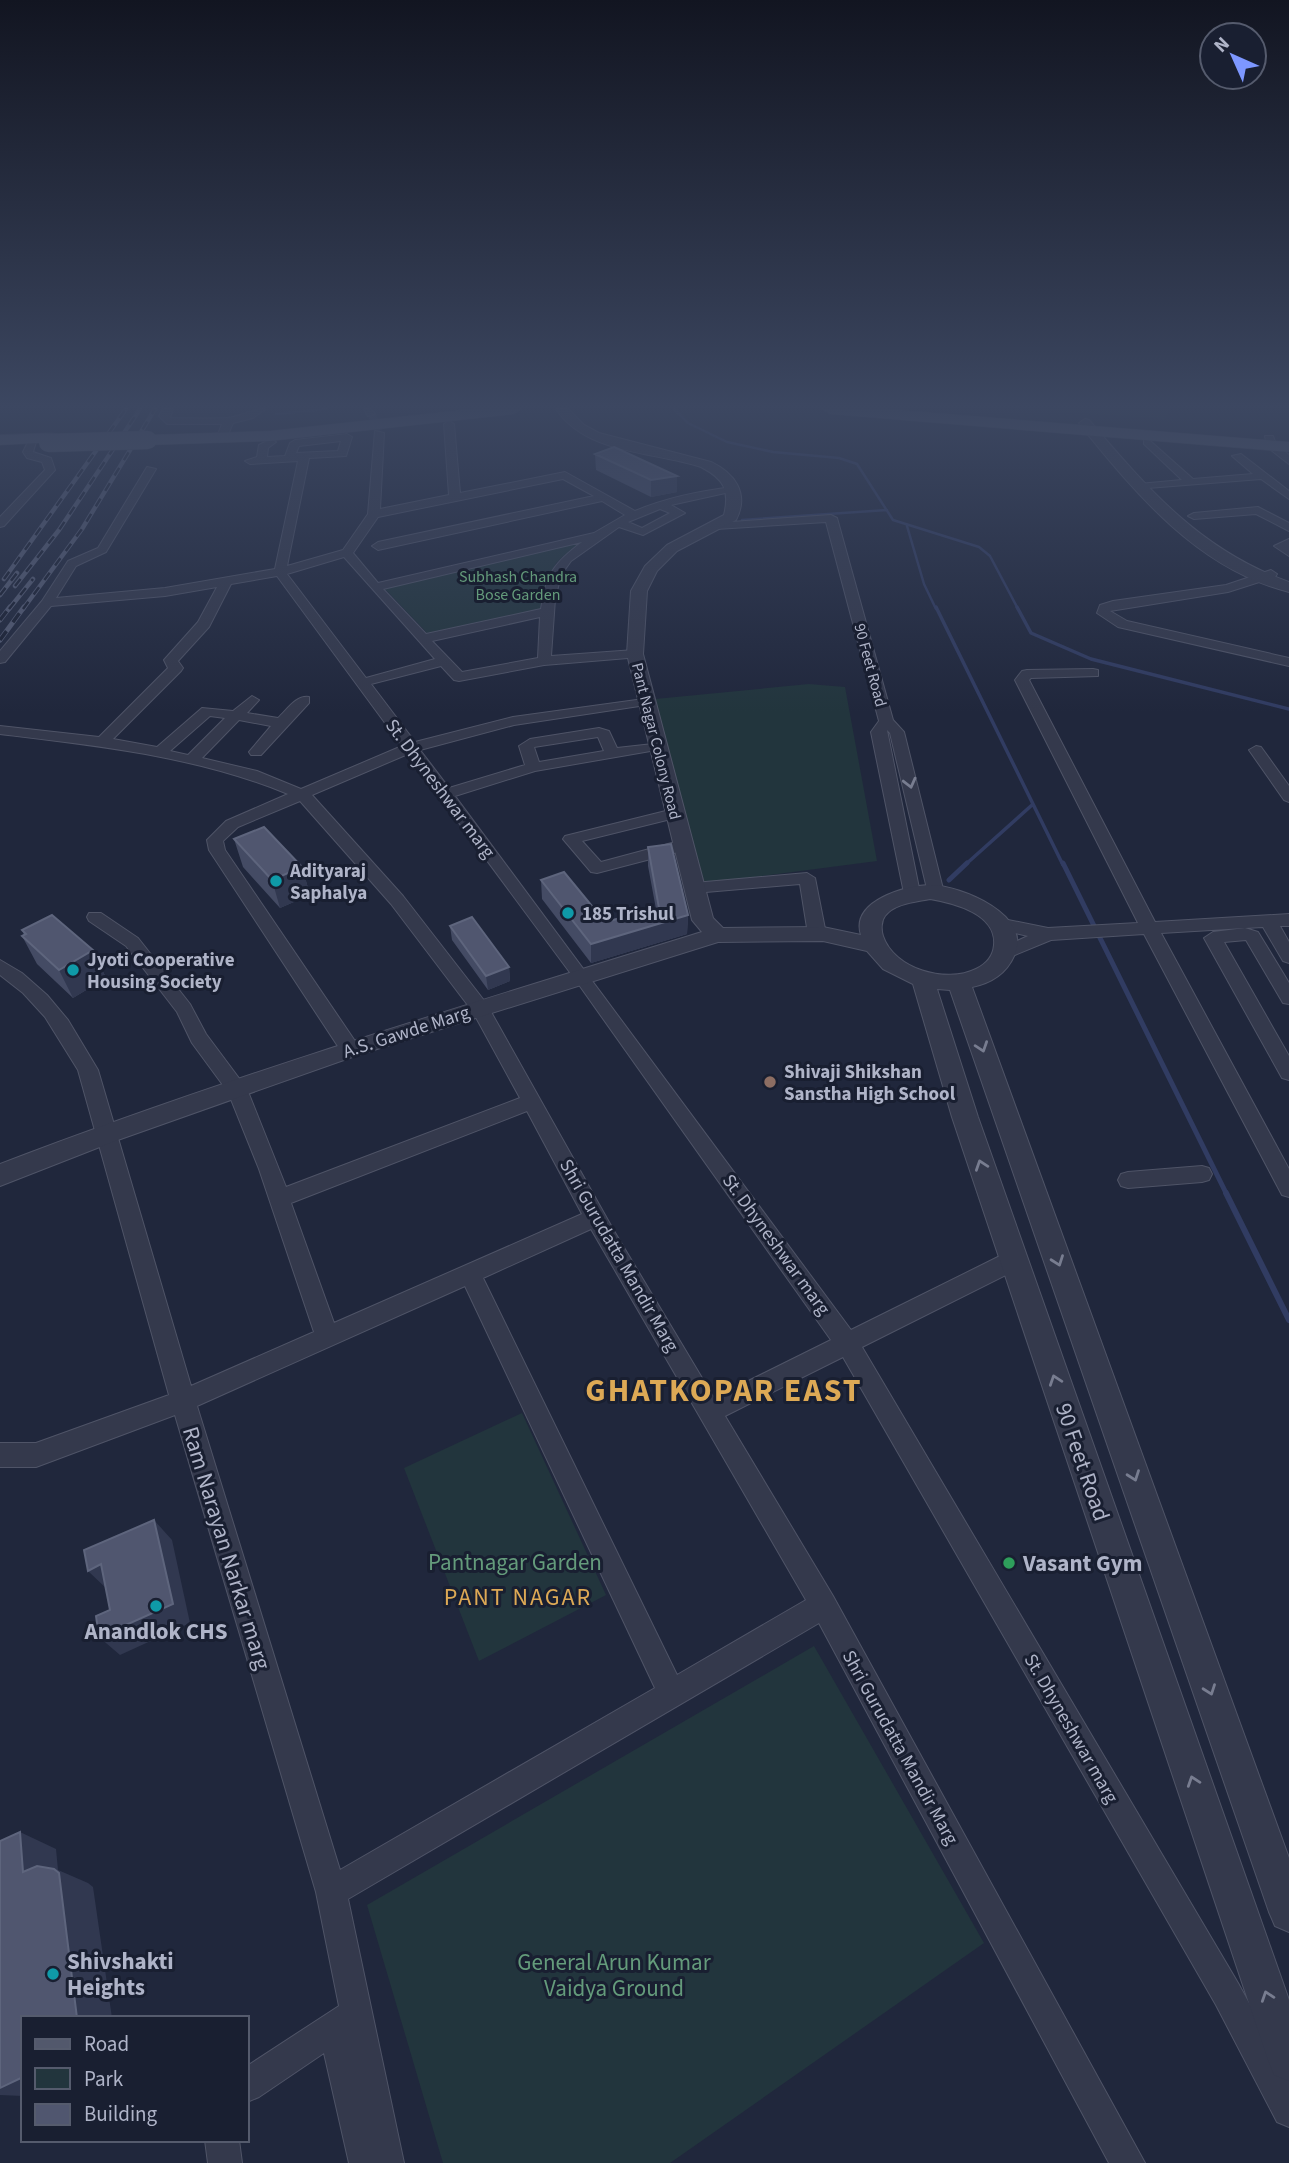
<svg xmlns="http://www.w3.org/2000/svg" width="1289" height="2163" font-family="'Source Sans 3',sans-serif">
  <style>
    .green { fill: #22353d }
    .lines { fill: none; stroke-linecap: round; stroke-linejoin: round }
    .stream-far3 { stroke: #313c62; stroke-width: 2.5 }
    .stream-far2 { stroke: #313c62; stroke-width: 3.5 }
    .stream-far1 { stroke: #313c62; stroke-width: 5 }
    .stream { stroke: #313c62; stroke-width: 6 }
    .pedestrian-tunnel { stroke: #353c51; stroke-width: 8; stroke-dasharray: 8 4.5; stroke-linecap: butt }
    .pedestrian-casing { stroke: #4f5467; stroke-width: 2 }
    .minor-casing { stroke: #4f5467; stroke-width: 2 }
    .tertiary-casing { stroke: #4f5467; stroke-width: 2 }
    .primary-casing { stroke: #3d4355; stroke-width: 1 }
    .pedestrian { fill: #34394c; fill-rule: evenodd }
    .minor { fill: #34394c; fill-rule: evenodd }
    .tertiary { fill: #34394c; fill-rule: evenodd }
    .primary { fill: #52586c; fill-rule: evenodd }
    .rail-far1-casing { stroke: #555c74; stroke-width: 4.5 }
    .rail-casing { stroke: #555c74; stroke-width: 5 }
    .rail-far1 { stroke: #191f31; stroke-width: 2.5; stroke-dasharray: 9; stroke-linecap: butt }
    .rail { stroke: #191f31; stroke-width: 3.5; stroke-dasharray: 11; stroke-linecap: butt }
    .primary-bridge-casing { stroke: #3d4355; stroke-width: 19; stroke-linecap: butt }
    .primary-bridge { stroke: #52586c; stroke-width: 18 }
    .wall { fill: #444b64 }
    .shaded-wall { fill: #313850 }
    .building { fill: #50566f; stroke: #5e657d; stroke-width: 2 }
    .oneway { stroke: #787d90 }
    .culture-dot { fill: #0f9aa8; stroke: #191f31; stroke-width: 2.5 }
    .education-dot { fill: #8d6e63; stroke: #191f31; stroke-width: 2.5 }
    .leisure-dot { fill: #2e9e5b; stroke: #191f31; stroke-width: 2.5 }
    .labels { text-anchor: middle; stroke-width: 6; stroke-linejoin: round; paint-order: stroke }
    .far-park-label { font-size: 16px; fill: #649b7b; stroke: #191f31 }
    .far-street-label { font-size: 16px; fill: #afb4c8; stroke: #191f31 }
    .street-label { font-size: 19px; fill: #afb4c8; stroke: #191f31 }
    .poi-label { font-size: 19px; font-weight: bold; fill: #afb4c8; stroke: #191f31; text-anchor: start }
    .near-street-label { font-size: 23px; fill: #afb4c8; stroke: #191f31 }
    .near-park-label { font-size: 23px; fill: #649b7b; stroke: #191f31 }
    .near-poi-label { font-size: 23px; font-weight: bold; fill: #afb4c8; stroke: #191f31; text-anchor: start }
    .near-neighbourhood-label { font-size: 24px; letter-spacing: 2px; fill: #dda955; stroke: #191f31 }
    .near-district-label { font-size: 32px; font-weight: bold; letter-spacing: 2px; fill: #dda955; stroke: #191f31 }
  </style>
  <rect width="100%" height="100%" fill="#20273c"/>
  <path class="green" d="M 1025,409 L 1169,409 L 1165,419 Z
    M 580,542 L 556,563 L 547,584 L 540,609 L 427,633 L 385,589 Z
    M 809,684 L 845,687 L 877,861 L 701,884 L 655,699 Z
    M 522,1413 L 606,1595 L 479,1661 L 404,1468 Z
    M 814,1646 L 984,1943 L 670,2163 L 443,2163 L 367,1905 Z"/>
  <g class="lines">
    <path class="stream-far3" d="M 674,409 L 688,423 L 727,442 L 773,452 L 839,458 L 857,464 L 893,520 L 979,547 L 990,556 L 1018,609
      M 276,414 L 326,409
      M 742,520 L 887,510
      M 907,526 L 924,584 L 936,609"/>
    <path class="stream-far2" d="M 936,607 L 1063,865
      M 1017,607 L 1031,633 L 1091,659 L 1289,709
      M 965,865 L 1032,805"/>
    <path class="stream-far1" d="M 1063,863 L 1227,1195
      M 949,880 L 967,863"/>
    <path class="stream" d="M 1226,1193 L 1289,1320"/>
    <path class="pedestrian-tunnel" d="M 371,414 L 381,430"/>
    <defs>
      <path id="pedestrian" d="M 364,409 L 371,409 L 375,414 L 368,416 Z"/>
      <path id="minor" d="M 163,409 L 173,409 L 170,418 C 189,418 209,419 227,418 C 241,417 251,409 265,409 L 253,418 L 233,423 L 226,439 L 221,442 L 216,439 L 222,424 L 167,424 L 159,416 Z
        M 449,421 L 454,424 L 460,493 L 565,472 L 635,511 C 666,498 699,491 734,487 L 739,490 L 671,505 L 685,513 L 643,535 L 619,527 L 571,561 L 561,575 L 555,599 L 551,656 L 635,650 L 640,651 L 640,657 L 544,665 L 459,681 L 454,680 L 441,666 L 371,684 L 415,742 L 513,717 L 651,698 L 651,704 L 646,705 L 514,725 L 420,750 L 449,788 L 525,765 L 519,746 L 530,739 L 599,728 L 609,731 L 617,748 L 662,743 L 664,746 L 662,749 L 535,771 L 455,796 L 851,1330 L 1006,1253 L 1014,1251 L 1022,1253 L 1025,1260 L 1022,1267 L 862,1347 L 1238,1983 L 1289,2076 L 1289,2127 L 1277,2122 L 1216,2005 L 843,1357 L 725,1416 L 833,1596 L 1145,2163 L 1109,2163 L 819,1623 L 348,1899 L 404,2163 L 349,2163 L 324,2053 L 259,2097 L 247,2102 L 247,2066 L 339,2006 L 316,1892 L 175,1415 L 36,1467 L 0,1467 L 0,1443 L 36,1443 L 169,1395 L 78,1070 L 45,1017 L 23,993 L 0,975 L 0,960 L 22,973 L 47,995 L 68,1020 L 98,1070 L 191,1386 L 314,1332 L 259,1169 L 228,1092 L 192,1043 L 177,1012 L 126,946 L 89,921 L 87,917 L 89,913 L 101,913 L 138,938 L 190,1004 L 206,1034 L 247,1089 L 286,1187 L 520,1098 L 473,1012 L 391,904 L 300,801 L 238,827 L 223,841 L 225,850 L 357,1044 L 359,1049 L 357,1054 L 343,1054 L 209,850 L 207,840 L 226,821 L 288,794 C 196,756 98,746 0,734 L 0,726 L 99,737 L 168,668 L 164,660 L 198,622 L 217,587 L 165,596 L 51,606 L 5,662 L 0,663 L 0,651 L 42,601 L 68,561 L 98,548 L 147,467 L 156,469 L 106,552 L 76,566 L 56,598 L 165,588 L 275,569 L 298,461 L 250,464 L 245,461 L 257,457 L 259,445 L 271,439 L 276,442 L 268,448 L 267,457 L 285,456 L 290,443 L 295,440 L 347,434 L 352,437 L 346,456 L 309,458 L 287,566 L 343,550 L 368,514 L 375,431 L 384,433 L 380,509 L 449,495 L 444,424 ZM 341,441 L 338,451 L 296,453 L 299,446 ZM 563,479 L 594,496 L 378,542 L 372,546 L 378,550 L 602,501 L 625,515 L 594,533 L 378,583 L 353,553 L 378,517 ZM 660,509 L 670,513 L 642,528 L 628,522 ZM 582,542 C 554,563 546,574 541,609 L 426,634 L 383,589 ZM 344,557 L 435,659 L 366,678 L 287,574 ZM 277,576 L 402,746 L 301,789 L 257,771 L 202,758 L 239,720 L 271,726 L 249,752 L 251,755 L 261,755 L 309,703 L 309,697 C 296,695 287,710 278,718 L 247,713 L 259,700 L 252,696 L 233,711 L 202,708 L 157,747 L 113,739 L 181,671 L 183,668 L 178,661 L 209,627 L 231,584 ZM 540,617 L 538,658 L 462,672 L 432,641 ZM 210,716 L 225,718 L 188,755 L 170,751 ZM 598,737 L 604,751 L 539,762 L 534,747 ZM 408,754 L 577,982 L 831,1340 L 714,1398 L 614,1231 L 486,1003 L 403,896 L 312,795 ZM 527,1111 L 582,1214 L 334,1323 L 291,1203 ZM 591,1229 L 806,1600 L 677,1675 L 483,1278 ZM 465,1286 L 655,1688 L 340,1870 L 197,1406 Z
        M 1265,436 L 1273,436 L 1276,444 L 1289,455 L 1289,464 L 1267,447 Z
        M 1148,439 L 1193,479 L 1253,474 L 1232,456 L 1241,454 L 1289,491 L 1289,499 L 1261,479 L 1135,489 L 1135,485 L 1139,484 L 1182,480 L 1144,444 L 1144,440 Z
        M 28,442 L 36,442 L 33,452 L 51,458 L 55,470 L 4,526 L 0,527 L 0,517 L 45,470 L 42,462 L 27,458 L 23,452 Z
        M 1258,507 L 1289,523 L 1289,531 L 1256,514 L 1194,519 L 1188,516 L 1194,513 Z
        M 831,515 L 837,518 L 893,720 L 904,732 L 944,893 L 942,897 L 936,898 L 928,893 L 890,733 L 887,730 L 920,893 L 912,898 L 904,893 L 871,732 L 879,721 L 826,522 L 716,529 L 710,526 L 716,523 Z
        M 1289,539 L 1289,556 L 1274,546 Z
        M 1271,570 L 1277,574 L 1275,577 L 1228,592 L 1110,611 L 1127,621 L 1289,658 L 1289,666 L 1118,627 L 1097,613 L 1100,605 L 1113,601 L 1226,585 Z
        M 1093,669 L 1098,670 L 1098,676 L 1031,678 L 1029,680 L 1155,922 L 1289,914 L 1289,926 L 1280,926 L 1289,942 L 1289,963 L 1283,961 L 1263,927 L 1245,928 L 1258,932 L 1289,983 L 1289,1004 L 1283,1003 L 1246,940 L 1224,942 L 1289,1056 L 1289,1080 L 1282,1078 L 1204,938 L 1213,932 L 1245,928 L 1161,933 L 1289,1169 L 1289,1197 L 1282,1195 L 1144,934 L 1051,940 L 1005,959 L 996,953 L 999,949 L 1028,936 L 992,928 L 989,924 L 998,918 L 1048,928 L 1138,923 L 1015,680 L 1022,671 L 1027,670 Z
        M 1256,746 L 1261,747 L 1289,786 L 1289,802 L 1284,800 L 1249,750 Z
        M 674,809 L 679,811 L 682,814 L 679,817 L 582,841 L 601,862 L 683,840 L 691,845 L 689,849 L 597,873 L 591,872 L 563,839 L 565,836 Z
        M 807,873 L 815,878 L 826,934 L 817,940 L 808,934 L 800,884 L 694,893 L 686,888 L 694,883 Z
        M 1202,1166 L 1209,1168 L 1212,1174 L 1209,1180 L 1202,1182 L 1128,1188 L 1121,1186 L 1118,1180 L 1121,1174 L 1128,1172 Z
        M 205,2140 L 239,2140 L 242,2163 L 208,2163 Z"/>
      <path id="tertiary" d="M 556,409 L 568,409 L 584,425 L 599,433 L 711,462 C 734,473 750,493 736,520 L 677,551 L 657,571 L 647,591 L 643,654 L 713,918 L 723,928 L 823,927 L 861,935 C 850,901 906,885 931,885 C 961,886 1034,915 1014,956 C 1006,974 991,983 972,987 L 1289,1858 L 1289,1932 L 1275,1926 L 1269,1912 L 950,990 L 937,989 L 978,1117 L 1289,2000 L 1289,2081 L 1274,2075 L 1268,2060 L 952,1117 L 913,984 L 883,969 L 867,951 L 823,941 L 718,942 L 358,1055 L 115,1141 L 0,1186 L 0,1164 C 230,1076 466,1005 702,932 L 692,920 L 627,654 L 631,591 L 645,566 L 667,545 L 724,515 C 730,490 724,479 701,467 C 653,451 587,455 556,409 ZM 930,899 C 954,903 997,914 994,945 C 993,957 986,964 976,969 C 946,984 894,969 883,936 C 881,930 881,921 885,916 C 895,903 916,902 930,899 Z
        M 1085,419 L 1089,420 C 1149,490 1200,550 1289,582 L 1289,592 C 1198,569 1137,495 1081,426 L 1079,423 Z"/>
      <path id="primary" d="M 472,409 L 522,409 L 514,414 L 270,441 L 148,445 L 140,440 L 148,435 L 270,431 Z
        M 822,409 L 886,409 L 1289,442 L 1289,452 L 830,414 Z
        M 52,433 L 58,434 L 60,438 L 58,442 L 0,445 L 0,435 Z"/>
    </defs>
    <use href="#pedestrian" class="pedestrian-casing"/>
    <use href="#minor" class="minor-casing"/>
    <use href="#tertiary" class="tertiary-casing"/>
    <use href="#primary" class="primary-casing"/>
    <use href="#pedestrian" class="pedestrian"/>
    <use href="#minor" class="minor"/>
    <use href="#tertiary" class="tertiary"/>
    <use href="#primary" class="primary"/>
    <defs>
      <path id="rail-far1" d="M 4,579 L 126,409
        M 15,586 L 59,530 L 140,409
        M 0,595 L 17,573
        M 9,609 L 33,579
        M 23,609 L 82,529 L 155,409"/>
      <path id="rail" d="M 0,620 L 10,607
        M 0,640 L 24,607"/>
    </defs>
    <use href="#rail-far1" class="rail-far1-casing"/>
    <use href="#rail" class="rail-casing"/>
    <use href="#rail-far1" class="rail-far1"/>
    <use href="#rail" class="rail"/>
    <defs>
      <path id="primary-bridge" d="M 48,443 L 148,440"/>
    </defs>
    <use href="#primary-bridge" class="primary-bridge-casing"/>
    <use href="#primary-bridge" class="primary-bridge"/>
  </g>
  <path class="wall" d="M 595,454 L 677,492 L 651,497 L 596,470 Z
    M 234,839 L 302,867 L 310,895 L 280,908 L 243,867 Z
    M 648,847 L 688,915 L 687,934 L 591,963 L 542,899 L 541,880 L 605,922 L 656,909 L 648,866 Z
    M 450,926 L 509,967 L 510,981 L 488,990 L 452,940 Z
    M 22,930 L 93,950 L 106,978 L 73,998 L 37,964 L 22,936 L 24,935 Z"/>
  <path class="shaded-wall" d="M 677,476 L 677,492 L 651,497 L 651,480 Z
    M 302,867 L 310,895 L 280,908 L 272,880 Z
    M 688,915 L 687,934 L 591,963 L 591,944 Z
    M 93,950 L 106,978 L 73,998 L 59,970 Z
    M 509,967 L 510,981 L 488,990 L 486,976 Z
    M 154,1520 L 172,1540 L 190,1623 L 120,1655 L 99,1637 Z
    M 101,1564 L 108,1590 L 88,1571 Z
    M 20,1832 L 56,1849 L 58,1870 L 88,1883 L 93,1887 L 112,2018 L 77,2018 L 23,1872 Z
    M 23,2077 L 23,2096 L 0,2095 L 0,2088 Z"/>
  <path class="building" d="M 614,447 L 677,476 L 651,480 L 595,454 Z
    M 264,827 L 302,867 L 272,880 L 234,839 Z
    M 671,844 L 688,915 L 591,944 L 541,880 L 564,872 L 605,922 L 659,908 L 648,847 Z
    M 52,915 L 93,950 L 59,970 L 22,936 L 26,934 L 22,930 Z
    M 472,917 L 509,967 L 486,976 L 450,926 Z
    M 154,1520 L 173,1604 L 99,1637 L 96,1616 L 110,1610 L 101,1564 L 88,1571 L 84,1550 Z
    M 20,1832 L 23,1872 L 37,1866 L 54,1869 L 59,1873 L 77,2018 L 23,2018 L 23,2077 L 0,2088 L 0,1841 Z"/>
  <defs><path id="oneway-chevron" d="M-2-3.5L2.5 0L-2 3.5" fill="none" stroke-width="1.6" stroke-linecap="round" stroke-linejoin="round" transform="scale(1.75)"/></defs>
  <g class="oneway">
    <use href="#oneway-chevron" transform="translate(910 783) rotate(76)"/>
    <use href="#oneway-chevron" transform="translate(982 1047) rotate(71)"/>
    <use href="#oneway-chevron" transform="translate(981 1165) rotate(-109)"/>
    <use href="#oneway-chevron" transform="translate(1058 1261) rotate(70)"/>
    <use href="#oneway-chevron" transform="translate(1055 1380) rotate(-109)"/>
    <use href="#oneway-chevron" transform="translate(1134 1476) rotate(70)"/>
    <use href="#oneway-chevron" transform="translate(1210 1690) rotate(70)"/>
    <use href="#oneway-chevron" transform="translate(1193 1781) rotate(-109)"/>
    <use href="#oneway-chevron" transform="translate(1267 1996) rotate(-109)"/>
  </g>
  <linearGradient id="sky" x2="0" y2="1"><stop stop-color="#121521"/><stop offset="0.57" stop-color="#3c4761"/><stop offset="1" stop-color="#3c4761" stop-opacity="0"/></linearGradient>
  <rect width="1289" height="712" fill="url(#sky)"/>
  <g class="culture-dot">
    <circle cx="276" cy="881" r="7"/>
    <circle cx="568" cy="913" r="7"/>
    <circle cx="73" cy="970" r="7"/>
    <circle cx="156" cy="1606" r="7"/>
    <circle cx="53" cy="1974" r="7"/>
  </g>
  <circle class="education-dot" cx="770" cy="1082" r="7"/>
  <circle class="leisure-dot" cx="1009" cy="1563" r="7"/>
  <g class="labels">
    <g class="far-park-label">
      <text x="518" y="582">Subhash Chandra<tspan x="518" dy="18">Bose Garden</tspan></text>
    </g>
    <g class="far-street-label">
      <text transform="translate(871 665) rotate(75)" y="6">90 Feet Road</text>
      <text transform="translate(657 741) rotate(76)" y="6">Pant Nagar Colony Road</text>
    </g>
    <g class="street-label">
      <text transform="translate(441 788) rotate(53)" y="7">St. Dhyneshwar marg</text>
      <text transform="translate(406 1031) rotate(-18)" y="7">A.S. Gawde Marg</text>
      <text transform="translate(777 1244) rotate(54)" y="7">St. Dhyneshwar marg</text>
      <text transform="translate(620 1255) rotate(60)" y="7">Shri Gurudatta Mandir Marg</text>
      <text transform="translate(1072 1728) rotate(60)" y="7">St. Dhyneshwar marg</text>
      <text transform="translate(901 1747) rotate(61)" y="7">Shri Gurudatta Mandir Marg</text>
    </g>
    <g class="poi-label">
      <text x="290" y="877">Adityaraj<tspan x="290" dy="22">Saphalya</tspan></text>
      <text x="582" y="920">185 Trishul</text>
      <text x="87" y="966">Jyoti Cooperative<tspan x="87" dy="22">Housing Society</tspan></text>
      <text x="784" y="1078">Shivaji Shikshan<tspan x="784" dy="22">Sanstha High School</tspan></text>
    </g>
    <g class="near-street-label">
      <text transform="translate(1083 1462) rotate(71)" y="8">90 Feet Road</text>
      <text transform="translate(227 1548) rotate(73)" y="8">Ram Narayan Narkar marg</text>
    </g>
    <g class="near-park-label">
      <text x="515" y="1570">Pantnagar Garden</text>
      <text x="614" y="1970">General Arun Kumar<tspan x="614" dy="26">Vaidya Ground</tspan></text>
    </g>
    <g class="near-poi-label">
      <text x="1023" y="1571">Vasant Gym</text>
      <text x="156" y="1639" text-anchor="middle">Anandlok CHS</text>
      <text x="67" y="1969">Shivshakti<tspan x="67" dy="26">Heights</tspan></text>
    </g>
    <g class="near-neighbourhood-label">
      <text x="518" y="1605">PANT NAGAR</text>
    </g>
    <g class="near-district-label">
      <text x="724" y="1401">GHATKOPAR EAST</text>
    </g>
  </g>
  <rect x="21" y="2016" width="228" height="126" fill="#191f31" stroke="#555b6d" stroke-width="2"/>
  <rect x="35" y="2039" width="35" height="10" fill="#52586c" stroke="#555b6d" stroke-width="2"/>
  <text x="84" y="2051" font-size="21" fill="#afb4c8">Road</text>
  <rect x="35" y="2068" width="35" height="21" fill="#22353d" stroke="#555b6d" stroke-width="2"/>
  <text x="84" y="2086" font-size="21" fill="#afb4c8">Park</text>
  <rect x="35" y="2104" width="35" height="21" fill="#50566f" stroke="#555b6d" stroke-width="2"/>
  <text x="84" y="2121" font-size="21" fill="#afb4c8">Building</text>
  <g transform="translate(1233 56) rotate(315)"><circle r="33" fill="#191f31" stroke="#555b6d" stroke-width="2"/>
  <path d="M0-5L12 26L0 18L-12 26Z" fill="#7d97ff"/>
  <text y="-10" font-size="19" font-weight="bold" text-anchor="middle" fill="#afb4c8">N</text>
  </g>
</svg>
